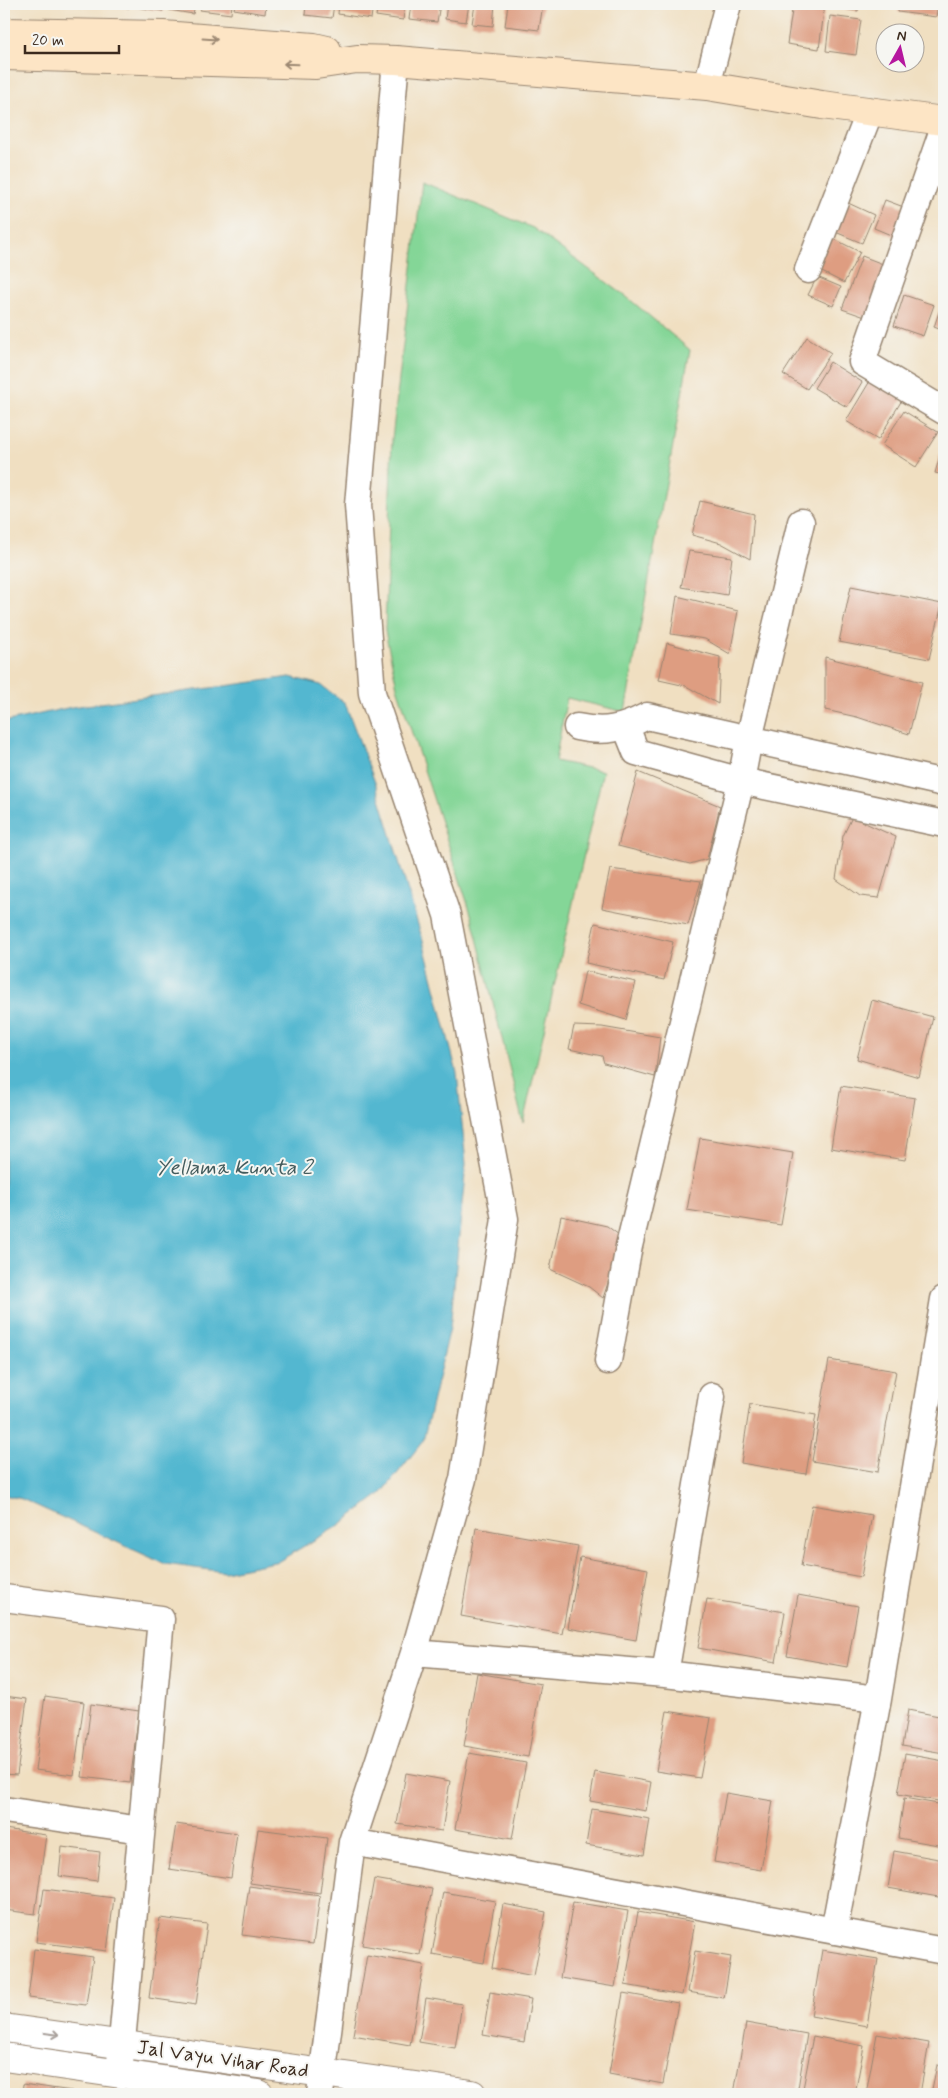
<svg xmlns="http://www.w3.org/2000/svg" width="948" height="2098" font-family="Mynerve,sans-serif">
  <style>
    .green { fill: #84d697; stroke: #60805a }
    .water { fill: #52b7d0; stroke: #467077 }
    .building { fill: #de9d81 }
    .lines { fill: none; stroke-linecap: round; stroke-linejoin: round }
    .minor-casing { stroke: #968470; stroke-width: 29 }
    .tertiary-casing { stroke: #968470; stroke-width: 30 }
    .secondary-casing { stroke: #968470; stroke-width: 30 }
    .minor { stroke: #fff; stroke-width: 26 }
    .tertiary { stroke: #fff; stroke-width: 28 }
    .secondary { stroke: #fde5c5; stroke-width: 28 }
    .oneway { stroke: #9c8872 }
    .oneway2 { stroke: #a79f9a }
    .labels { text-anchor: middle; stroke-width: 4; stroke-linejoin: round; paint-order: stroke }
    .street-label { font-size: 20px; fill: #3b2a1e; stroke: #f6f6f2 }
    .water-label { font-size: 21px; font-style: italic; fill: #435b5c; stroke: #f6f6f2 }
  </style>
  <rect width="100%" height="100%" fill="#f6f6f2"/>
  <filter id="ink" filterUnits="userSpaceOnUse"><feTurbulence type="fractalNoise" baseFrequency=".02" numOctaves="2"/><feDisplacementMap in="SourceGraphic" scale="10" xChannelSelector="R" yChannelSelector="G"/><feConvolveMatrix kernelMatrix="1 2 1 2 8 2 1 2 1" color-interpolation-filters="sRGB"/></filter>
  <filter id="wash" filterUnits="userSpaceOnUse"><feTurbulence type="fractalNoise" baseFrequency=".0096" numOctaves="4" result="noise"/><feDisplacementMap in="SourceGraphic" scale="20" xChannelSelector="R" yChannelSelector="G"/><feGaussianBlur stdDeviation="1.12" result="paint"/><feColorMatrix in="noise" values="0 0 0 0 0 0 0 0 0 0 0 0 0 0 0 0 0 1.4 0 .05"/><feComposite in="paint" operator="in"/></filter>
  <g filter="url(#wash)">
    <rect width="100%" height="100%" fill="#f0dfc1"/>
    <path class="green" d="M 422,182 L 533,228 L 628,298 L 690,350 L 625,712 L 567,698 L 555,761 L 603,771 L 523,1123 L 471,914 L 397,687 L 385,631 L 392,439 Z"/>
    <path class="water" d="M 290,677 L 321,685 L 345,703 L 376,785 L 423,941 L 457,1073 L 466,1164 L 450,1328 L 423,1441 L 382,1493 L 338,1526 L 279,1561 L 225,1572 L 165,1564 L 22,1499 L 4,1495 L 4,722 L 72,707 Z"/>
    <g id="blocks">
      <path class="building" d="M 104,4 L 130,4 L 129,8 Z
        M 135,4 L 163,4 L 163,11 L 135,7 Z
        M 170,4 L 195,4 L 193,14 L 169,10 Z
        M 201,4 L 232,4 L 231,14 L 200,10 Z
        M 235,4 L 266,4 L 265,14 L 234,9 Z
        M 306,4 L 334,4 L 332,18 L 305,15 Z
        M 339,4 L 373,4 L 371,19 L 338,14 Z
        M 378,4 L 405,4 L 403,20 L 376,16 Z
        M 411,4 L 440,4 L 437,22 L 409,19 Z
        M 447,4 L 469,4 L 466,22 L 445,19 Z
        M 475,4 L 495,4 L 493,26 L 472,24 Z
        M 508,4 L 543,4 L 539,30 L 505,26 Z
        M 793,4 L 825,4 L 819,49 L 787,44 Z
        M 830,4 L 859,4 L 858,11 L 830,7 Z
        M 899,4 L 938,4 L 936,17 L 898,12 Z
        M 830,16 L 861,20 L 856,55 L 826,51 Z
        M 885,200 L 909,209 L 898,238 L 874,228 Z
        M 846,202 L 874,215 L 862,243 L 833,231 Z
        M 830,237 L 860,252 L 844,283 L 814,268 Z
        M 862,256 L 888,266 L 868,318 L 842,309 Z
        M 817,277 L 841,287 L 833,306 L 808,295 Z
        M 904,295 L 934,305 L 923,336 L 894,326 Z
        M 944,297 L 944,331 L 934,327 Z
        M 807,337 L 831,353 L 807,389 L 783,374 Z
        M 830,362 L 862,382 L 847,407 L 814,388 Z
        M 870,381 L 902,400 L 878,440 L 846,421 Z
        M 904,411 L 938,432 L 916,467 L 882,445 Z
        M 944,441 L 944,475 L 935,473 Z
        M 700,501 L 754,514 L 750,559 L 721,543 L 692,535 Z
        M 689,551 L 732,557 L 727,595 L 681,587 Z
        M 851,586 L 942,604 L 929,659 L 839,642 Z
        M 677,596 L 738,611 L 730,654 L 705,639 L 671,634 Z
        M 667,643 L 720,657 L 718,704 L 686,686 L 659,680 Z
        M 825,657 L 922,682 L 909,734 L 857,717 L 825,710 Z
        M 638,772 L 720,806 L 707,859 L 690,864 L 618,846 Z
        M 852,817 L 896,837 L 879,898 L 860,896 L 836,879 L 843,836 Z
        M 610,869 L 701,881 L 688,925 L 602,908 Z
        M 595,923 L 673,942 L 664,980 L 586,963 Z
        M 585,971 L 636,982 L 626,1020 L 578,1005 Z
        M 872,1000 L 933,1017 L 919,1077 L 857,1059 Z
        M 574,1026 L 602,1027 L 660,1037 L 655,1077 L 604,1063 L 602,1056 L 569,1049 Z
        M 841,1086 L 915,1098 L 905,1160 L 831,1148 Z
        M 700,1138 L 793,1153 L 781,1225 L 687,1210 Z
        M 561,1216 L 607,1226 L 623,1238 L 603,1298 L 589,1287 L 550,1269 Z
        M 829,1360 L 896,1371 L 878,1472 L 812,1461 Z
        M 750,1404 L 816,1415 L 806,1474 L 741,1463 Z
        M 812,1505 L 872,1515 L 861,1577 L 801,1566 Z
        M 476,1528 L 578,1546 L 562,1634 L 461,1616 Z
        M 580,1557 L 648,1569 L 636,1640 L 568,1628 Z
        M 798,1595 L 858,1606 L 847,1667 L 787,1656 Z
        M 707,1599 L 785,1612 L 776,1662 L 698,1648 Z
        M 477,1673 L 541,1684 L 528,1757 L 464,1746 Z
        M 4,1696 L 27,1699 L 17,1775 L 4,1774 Z
        M 45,1696 L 84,1702 L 74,1775 L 35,1770 Z
        M 91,1704 L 139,1711 L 130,1783 L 82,1777 Z
        M 908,1710 L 944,1717 L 944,1753 L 902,1746 Z
        M 667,1711 L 711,1718 L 700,1778 L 656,1771 Z
        M 469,1753 L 526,1763 L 512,1839 L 455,1829 Z
        M 905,1754 L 944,1761 L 944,1802 L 898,1794 Z
        M 595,1772 L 651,1782 L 646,1811 L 590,1801 Z
        M 406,1773 L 450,1781 L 442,1831 L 397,1824 Z
        M 726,1793 L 773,1801 L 761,1870 L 714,1862 Z
        M 904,1798 L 944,1805 L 944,1846 L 898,1838 Z
        M 592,1809 L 650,1819 L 644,1855 L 586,1845 Z
        M 176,1824 L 237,1833 L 231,1878 L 169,1869 Z
        M 4,1829 L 46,1835 L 35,1914 L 4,1910 Z
        M 258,1829 L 327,1838 L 320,1893 L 250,1883 Z
        M 62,1847 L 100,1852 L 97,1881 L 59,1876 Z
        M 894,1851 L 944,1860 L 944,1898 L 888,1888 Z
        M 374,1879 L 432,1889 L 420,1955 L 362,1945 Z
        M 249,1886 L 320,1896 L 313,1944 L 242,1935 Z
        M 44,1889 L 114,1898 L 107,1951 L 36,1942 Z
        M 443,1892 L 495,1901 L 484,1963 L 432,1954 Z
        M 573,1902 L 628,1911 L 615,1987 L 560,1978 Z
        M 503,1904 L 546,1912 L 534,1976 L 492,1968 Z
        M 638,1912 L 695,1922 L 682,1995 L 625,1985 Z
        M 160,1918 L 207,1924 L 196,2005 L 149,1998 Z
        M 34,1949 L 93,1957 L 86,2005 L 28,1998 Z
        M 822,1950 L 878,1959 L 867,2026 L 811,2016 Z
        M 695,1951 L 731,1957 L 724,1998 L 688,1992 Z
        M 367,1955 L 424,1965 L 410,2045 L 353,2035 Z
        M 490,1992 L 531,1999 L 524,2042 L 483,2035 Z
        M 623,1993 L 678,2003 L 663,2084 L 609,2074 Z
        M 426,1998 L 462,2004 L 455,2048 L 419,2042 Z
        M 746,2023 L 807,2034 L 797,2094 L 734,2094 Z
        M 877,2034 L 929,2043 L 920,2094 L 866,2094 Z
        M 813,2036 L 864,2046 L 855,2094 L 802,2094 Z
        M 937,2065 L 944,2066 L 944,2094 L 931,2094 Z
        M 23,2084 L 72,2091 L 72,2094 L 22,2094 Z"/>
    </g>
  </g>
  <g filter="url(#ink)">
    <use href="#blocks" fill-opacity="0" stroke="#968470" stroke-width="1"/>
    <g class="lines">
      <defs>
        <path id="minor" d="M 707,86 L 728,4
          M 944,127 L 862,362 L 944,411
          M 808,270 L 870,111
          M 801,522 L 749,739 L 944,783
          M 577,727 C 605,733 622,729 647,716 L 749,739 L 741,781 L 629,1246 L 608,1361
          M 626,727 L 636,752 L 741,781 L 944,824
          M 4,1598 L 161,1619 L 119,2074
          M 414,1653 L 665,1674 L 878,1699
          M 665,1674 L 712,1396
          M 4,1810 L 141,1830
          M 352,1842 L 944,1951
          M 834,1931 L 878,1699 L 944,1299
          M 320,2094 L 352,1842 L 414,1653 L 463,1479 L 505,1219 L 447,915 L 372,693 L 358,505 L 396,60"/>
        <path id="tertiary" d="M 4,2028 L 472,2094
          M 4,2057 L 259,2094"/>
        <path id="secondary" d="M 4,32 L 163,35 L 314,47 L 327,50
          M 4,56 L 316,65 L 357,59 L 396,60 L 707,86 L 822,105 L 944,121"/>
      </defs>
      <use href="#minor" class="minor-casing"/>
      <use href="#tertiary" class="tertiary-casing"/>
      <use href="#secondary" class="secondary-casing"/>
      <use href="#minor" class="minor"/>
      <use href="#tertiary" class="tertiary"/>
      <use href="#secondary" class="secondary"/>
    </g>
    <defs><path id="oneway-shaft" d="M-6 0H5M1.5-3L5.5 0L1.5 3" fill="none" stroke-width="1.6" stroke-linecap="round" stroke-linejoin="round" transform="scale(1.25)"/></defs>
    <g class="oneway">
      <use href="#oneway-shaft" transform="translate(210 39) rotate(4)"/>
      <use href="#oneway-shaft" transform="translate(291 64) rotate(-178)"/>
    </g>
    <use class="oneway2" href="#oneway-shaft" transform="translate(52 2034) rotate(8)"/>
  </g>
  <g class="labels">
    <g class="street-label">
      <text transform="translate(223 2058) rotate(8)" y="7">Jal Vayu Vihar Road</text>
    </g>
    <g class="water-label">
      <text x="234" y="1174">Yellama Kunta 2</text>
    </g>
  </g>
  <rect width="948" height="2098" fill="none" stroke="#f6f6f2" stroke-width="20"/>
  <g transform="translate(900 48) rotate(8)"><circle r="24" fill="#f6f6f2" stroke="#aba49d"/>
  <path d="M0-4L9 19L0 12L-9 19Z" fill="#b5179e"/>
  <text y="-8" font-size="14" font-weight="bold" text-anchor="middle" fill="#3b2a1e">N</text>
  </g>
  <path d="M25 45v8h94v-8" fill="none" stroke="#3b2a1e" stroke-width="2.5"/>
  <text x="32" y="45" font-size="15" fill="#3b2a1e" stroke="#f6f6f2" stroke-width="4" paint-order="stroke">20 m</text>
</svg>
